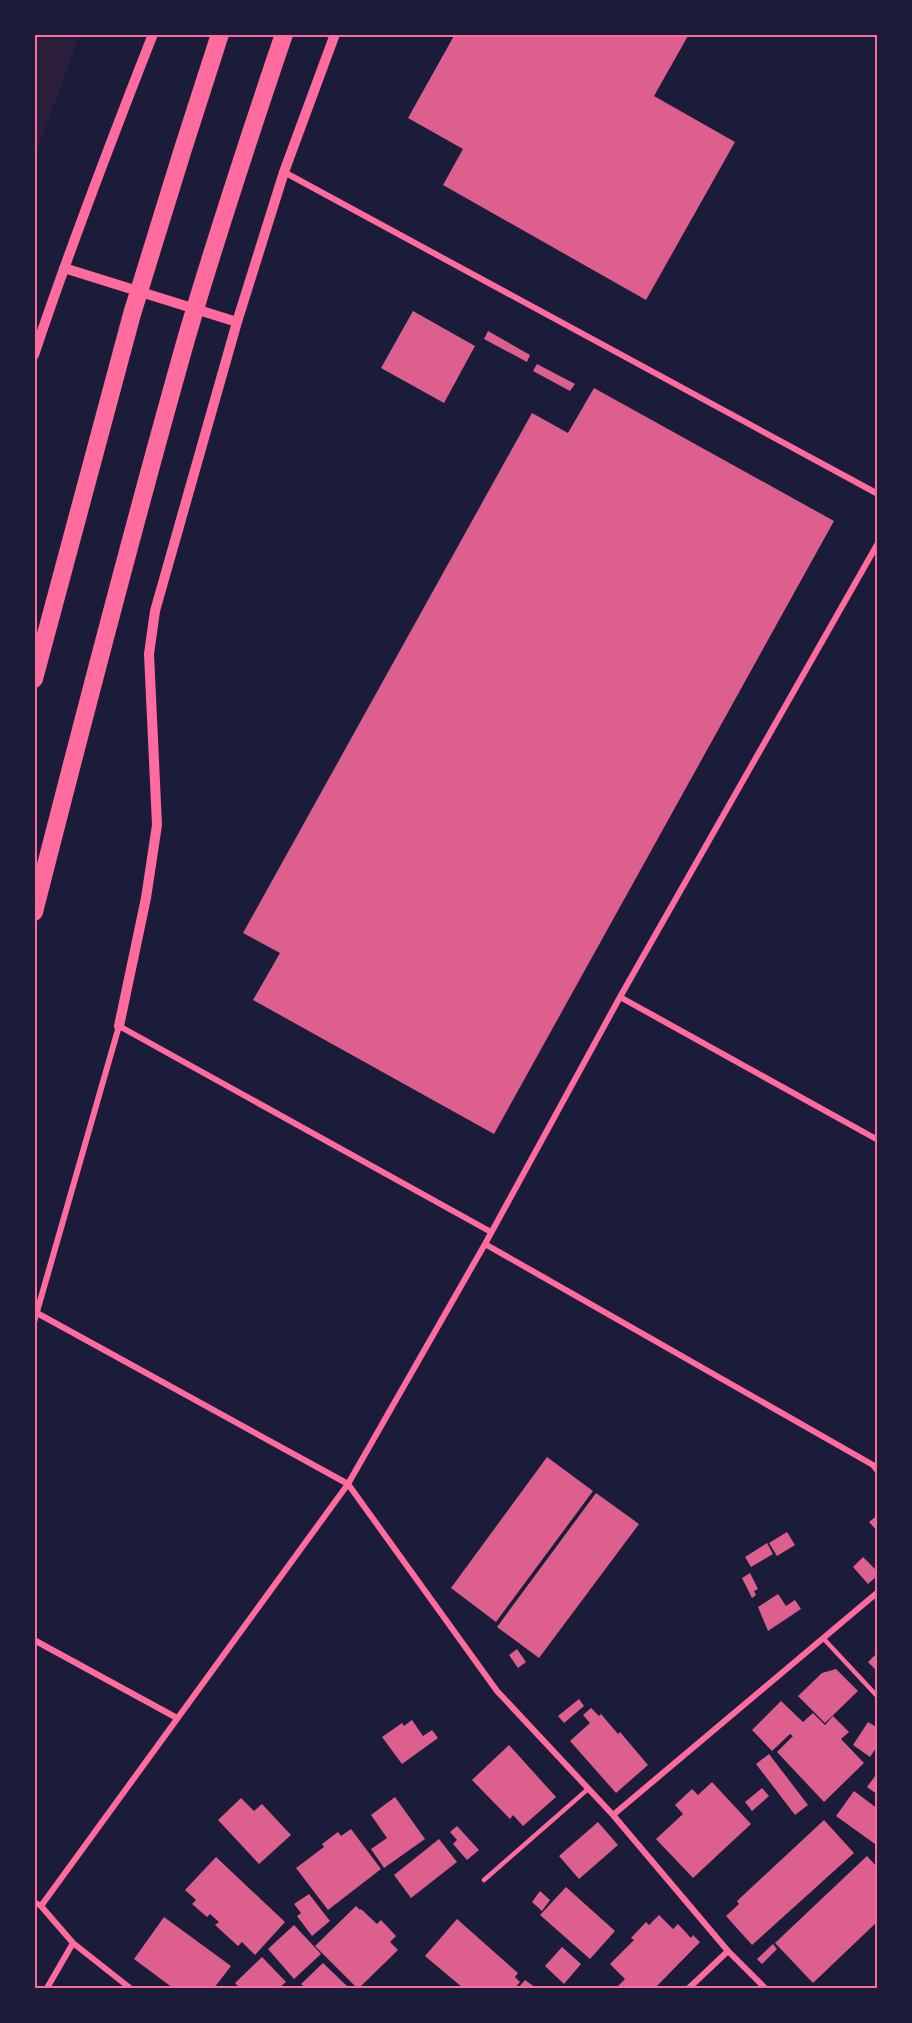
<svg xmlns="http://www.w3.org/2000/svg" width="912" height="2023" font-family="'PT Sans Narrow',sans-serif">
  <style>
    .green { fill: #2a1e3b }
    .building { fill: #dd5f8e }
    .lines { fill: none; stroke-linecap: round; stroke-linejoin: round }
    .service { stroke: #ff6b9d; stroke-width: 4.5 }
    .minor { stroke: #ff6b9d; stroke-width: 6 }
    .tertiary { stroke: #ff6b9d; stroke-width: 10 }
    .motorway { stroke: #ff6b9d; stroke-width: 18 }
    .neatline { fill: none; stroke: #ff6b9d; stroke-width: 2 }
  </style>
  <rect width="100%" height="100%" fill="#1b1b3a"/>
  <path class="green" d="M 35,34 L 80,35 L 35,156 L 34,35 Z"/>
  <path class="building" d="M 455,34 L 689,34 L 654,96 L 735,142 L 646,300 L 443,185 L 463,149 L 408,118 Z
    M 413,311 L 475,346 L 444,403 L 381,368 Z
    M 488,331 L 530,355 L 527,362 L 484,339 Z
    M 537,364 L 575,384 L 570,391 L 533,371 Z
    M 594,388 L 834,521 L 494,1134 L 253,1000 L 280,953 L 243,933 L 532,413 L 568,433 Z
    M 547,1457 L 593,1491 L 496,1622 L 451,1588 Z
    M 596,1493 L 639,1524 L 539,1658 L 497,1627 Z
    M 878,1515 L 878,1532 L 869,1522 Z
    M 787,1532 L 795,1545 L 777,1556 L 769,1543 Z
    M 767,1543 L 773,1554 L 751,1567 L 745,1557 Z
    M 863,1557 L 878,1572 L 878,1575 L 868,1584 L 853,1567 Z
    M 750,1573 L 758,1589 L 754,1591 L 756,1595 L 752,1598 L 742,1578 Z
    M 778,1594 L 786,1606 L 795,1600 L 801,1609 L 768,1631 L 758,1607 Z
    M 517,1649 L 526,1662 L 518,1668 L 509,1655 Z
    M 878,1652 L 878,1672 L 868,1662 Z
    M 836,1669 L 858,1691 L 825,1723 L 798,1696 L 822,1673 Z
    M 579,1699 L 584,1706 L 564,1723 L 558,1716 Z
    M 781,1701 L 803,1722 L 813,1713 L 825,1725 L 833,1716 L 849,1732 L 841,1739 L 864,1763 L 824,1802 L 777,1752 L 793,1736 L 790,1734 L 772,1751 L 752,1730 Z
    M 591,1708 L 599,1716 L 601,1714 L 618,1734 L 620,1732 L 648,1765 L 616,1793 L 570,1741 L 590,1723 L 583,1715 Z
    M 412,1720 L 423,1736 L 432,1730 L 438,1738 L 402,1764 L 382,1737 L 402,1723 L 404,1726 Z
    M 868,1722 L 878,1728 L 878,1745 L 870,1757 L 853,1745 Z
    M 509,1745 L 556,1797 L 523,1826 L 513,1815 L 510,1819 L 472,1780 Z
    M 769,1754 L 808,1805 L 795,1815 L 756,1764 Z
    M 878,1772 L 878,1795 L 867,1787 Z
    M 712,1782 L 751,1824 L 693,1878 L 656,1839 L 683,1814 L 675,1805 L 692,1789 L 698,1795 Z
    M 762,1788 L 769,1796 L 752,1811 L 745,1802 Z
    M 854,1791 L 878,1809 L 878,1841 L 875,1844 L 836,1816 Z
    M 395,1797 L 425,1839 L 384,1868 L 371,1849 L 387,1838 L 371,1815 Z
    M 241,1798 L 254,1811 L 262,1804 L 291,1835 L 259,1864 L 218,1820 Z
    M 824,1820 L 854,1853 L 752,1945 L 726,1916 L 739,1904 L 737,1901 Z
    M 598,1822 L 618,1845 L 579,1879 L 559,1856 Z
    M 457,1826 L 479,1850 L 467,1860 L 453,1844 L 457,1840 L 450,1832 Z
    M 351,1829 L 381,1869 L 328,1910 L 296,1868 L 324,1847 L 322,1844 L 338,1832 L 341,1836 Z
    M 439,1839 L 457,1862 L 411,1898 L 394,1875 Z
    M 867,1856 L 878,1868 L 878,1921 L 813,1983 L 775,1943 Z
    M 216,1857 L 285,1922 L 255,1955 L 242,1942 L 238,1946 L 215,1925 L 219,1922 L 210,1914 L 207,1917 L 192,1904 L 196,1900 L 185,1890 Z
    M 566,1887 L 615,1931 L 590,1959 L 540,1915 Z
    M 540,1891 L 550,1900 L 542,1911 L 532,1902 Z
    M 309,1894 L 330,1921 L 312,1936 L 297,1916 L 301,1913 L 294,1904 Z
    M 356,1906 L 360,1910 L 361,1909 L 377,1924 L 381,1920 L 396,1936 L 390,1942 L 398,1950 L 359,1988 L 357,1988 L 315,1946 Z
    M 659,1915 L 673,1929 L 678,1924 L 691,1938 L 693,1935 L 700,1942 L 655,1988 L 621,1988 L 618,1986 L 625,1979 L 610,1964 L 634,1940 L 631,1938 L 646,1922 L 649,1925 Z
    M 164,1917 L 231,1966 L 214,1988 L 173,1988 L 134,1959 Z
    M 457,1919 L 518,1973 L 515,1977 L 520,1982 L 515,1988 L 463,1988 L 425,1956 Z
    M 294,1925 L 321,1954 L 294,1979 L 268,1949 Z
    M 773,1944 L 777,1949 L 762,1964 L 757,1959 Z
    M 562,1947 L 581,1964 L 564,1984 L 545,1966 Z
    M 262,1957 L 286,1982 L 279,1988 L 240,1988 L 235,1983 Z
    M 323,1963 L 349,1988 L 306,1988 L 301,1984 Z
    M 525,1980 L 536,1988 L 518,1988 Z"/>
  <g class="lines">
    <path class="service" d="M 823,1638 L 878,1697
      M 484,1880 L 588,1789"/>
    <path class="minor" d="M 284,172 L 878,494
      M 620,997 L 878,1140
      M 485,1244 L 873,1465 L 878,1471
      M 37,1313 L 348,1484 L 497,1691 L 613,1815 L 728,1951 L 765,1988
      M 34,1322 L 119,1026 L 491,1232
      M 34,1640 L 177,1718
      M 613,1815 L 878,1592
      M 34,1902 L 41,1906 L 348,1484 L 485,1244 L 620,997 L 878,543
      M 41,1906 L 73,1943 L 130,1988
      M 47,1988 L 73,1943
      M 689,1988 L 728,1951"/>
    <path class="tertiary" d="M 64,268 L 237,322
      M 34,355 C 70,247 111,141 153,34
      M 119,1026 L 146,898 L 157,825 L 149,654 L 155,611 L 237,322 L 284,172 L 335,34"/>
    <path class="motorway" d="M 34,679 L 132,314 L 183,149 L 220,34
      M 34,912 C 83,720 133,527 187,336 C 217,235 250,134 284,34"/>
  </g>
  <rect width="912" height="2023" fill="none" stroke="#1b1b3a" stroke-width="72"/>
  <rect x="36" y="36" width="840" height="1951" class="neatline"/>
</svg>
